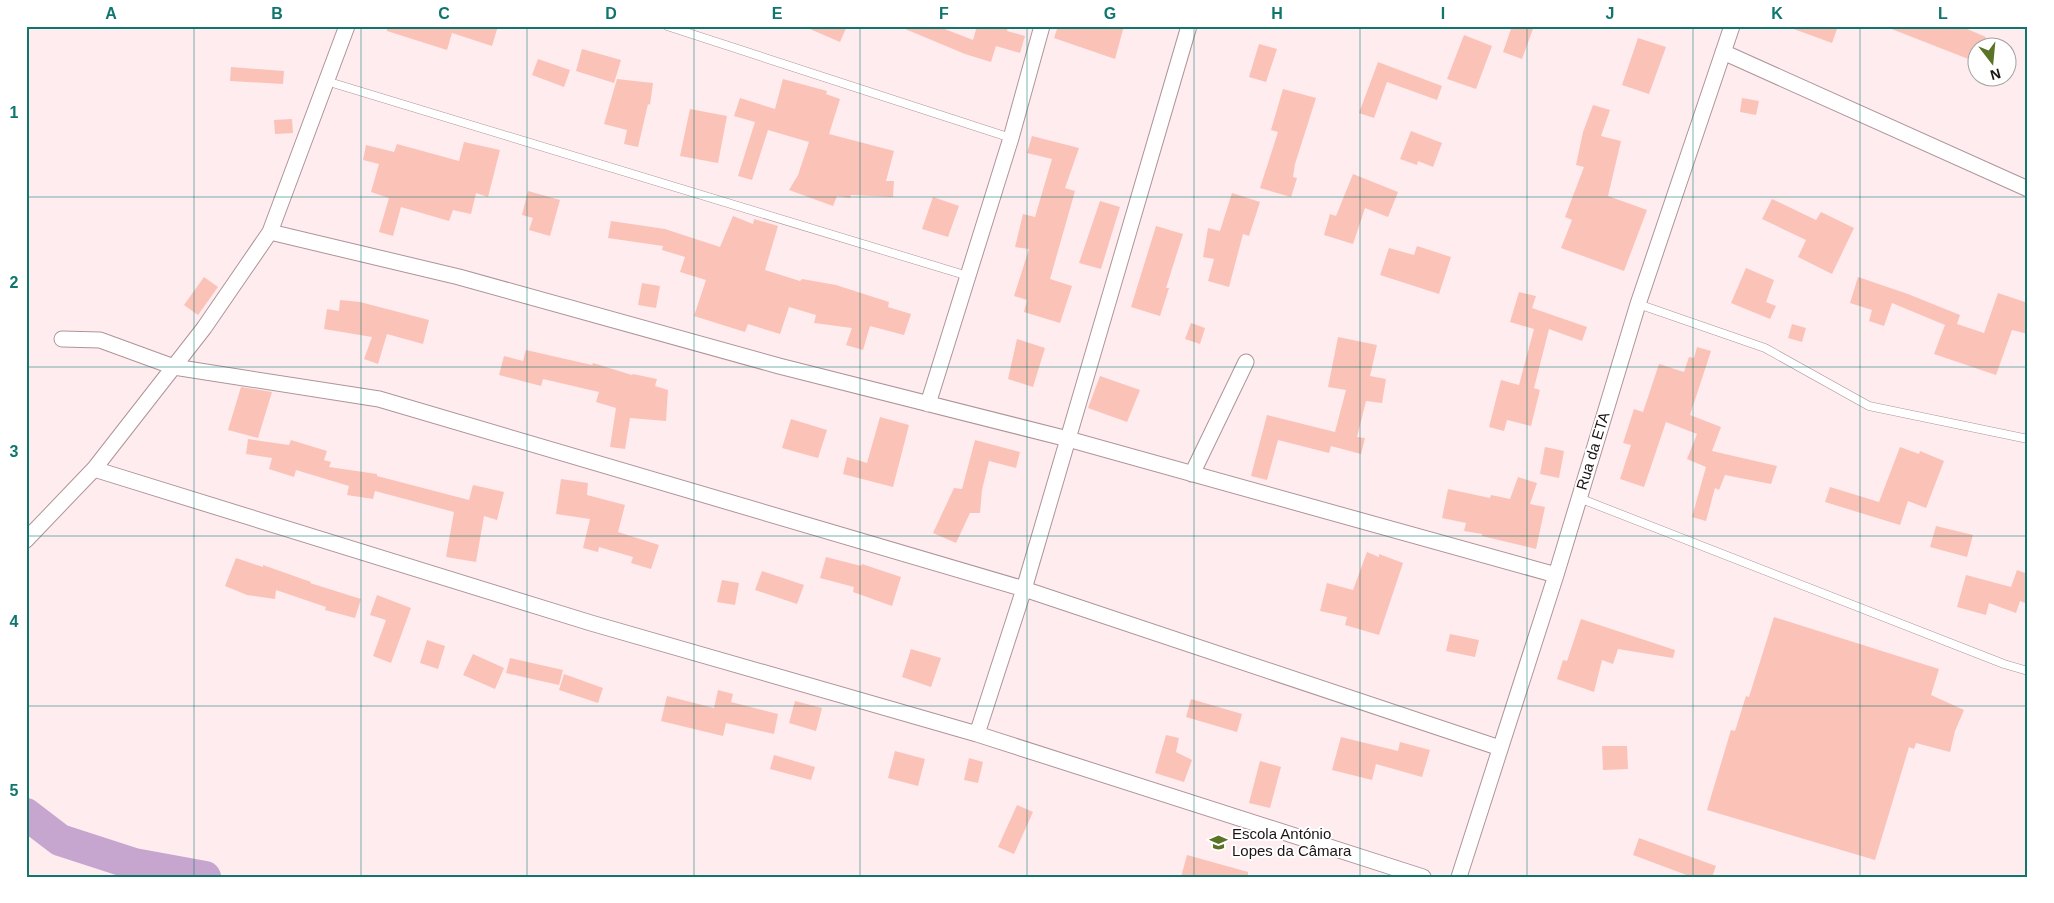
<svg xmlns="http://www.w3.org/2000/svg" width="2054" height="903" font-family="Arial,sans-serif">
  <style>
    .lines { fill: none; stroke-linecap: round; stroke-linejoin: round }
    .river { stroke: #c6a6cf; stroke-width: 32 }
    .building { fill: #fbc2b8 }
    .lane-casing { stroke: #af9499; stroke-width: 9 }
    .street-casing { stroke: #af9499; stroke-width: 17 }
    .lane { stroke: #fff; stroke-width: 8 }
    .street { stroke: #fff; stroke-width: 15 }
    .grid { fill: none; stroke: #0f766e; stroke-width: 1; stroke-opacity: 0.55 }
    .labels { text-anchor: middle; stroke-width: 4; stroke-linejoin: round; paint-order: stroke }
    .street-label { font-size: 15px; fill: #1c1314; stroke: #fff }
    .poi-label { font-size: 15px; fill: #1c1314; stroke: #fff; text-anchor: start }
    .neatline { fill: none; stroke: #0f766e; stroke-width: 2 }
    .grid-label { font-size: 16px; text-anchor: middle; font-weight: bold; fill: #0f766e }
  </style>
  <rect width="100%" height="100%" fill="#feecef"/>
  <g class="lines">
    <path class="river" d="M 26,814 L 60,840 L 134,864 L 205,877"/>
  </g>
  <path class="building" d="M 387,26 L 498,26 L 492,46 L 452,33 L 447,50 L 387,31 Z
    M 803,26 L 847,26 L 840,42 Z
    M 898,26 L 937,26 L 973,40 L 977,26 L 1008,26 L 1007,31 L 1025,36 L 1020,53 L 996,46 L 991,62 L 965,54 Z
    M 1058,26 L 1124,26 L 1115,59 L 1054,38 Z
    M 1512,26 L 1534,26 L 1522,59 L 1503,52 Z
    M 1791,26 L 1838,26 L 1832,43 L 1791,28 Z
    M 1889,26 L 1960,26 L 1986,37 L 1982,48 L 1976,48 L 1976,62 L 1889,28 Z
    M 1464,35 L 1492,46 L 1476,89 L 1447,79 Z
    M 1638,38 L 1666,47 L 1649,94 L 1622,85 Z
    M 1259,44 L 1277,49 L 1266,82 L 1249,77 Z
    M 582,49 L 621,60 L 614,83 L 576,71 Z
    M 538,59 L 570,70 L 564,87 L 532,75 Z
    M 1378,62 L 1442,86 L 1437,100 L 1387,82 L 1374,118 L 1359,113 Z
    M 231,67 L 284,71 L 283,84 L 230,81 Z
    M 617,79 L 653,83 L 650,105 L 648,104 L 638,147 L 624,144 L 627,130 L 604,124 Z
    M 783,79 L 827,91 L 826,94 L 840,99 L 829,134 L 894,151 L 886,181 L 894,181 L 893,197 L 851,195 L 850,198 L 837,196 L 833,206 L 789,190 L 798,175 L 809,142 L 768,130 L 752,180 L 738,176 L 755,122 L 734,116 L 740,98 L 775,109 Z
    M 1283,89 L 1316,98 L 1295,164 L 1293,177 L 1297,178 L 1291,197 L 1260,188 L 1278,132 L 1271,130 Z
    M 1742,98 L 1759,101 L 1756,115 L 1740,112 Z
    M 1593,105 L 1610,110 L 1601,136 L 1621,141 L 1608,196 L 1647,210 L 1624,271 L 1561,248 L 1572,220 L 1565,217 L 1584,167 L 1576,165 L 1583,132 Z
    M 690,109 L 727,116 L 718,163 L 680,156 Z
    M 292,119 L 293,133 L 275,134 L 274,120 Z
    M 1411,131 L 1442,143 L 1433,167 L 1418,161 L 1417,165 L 1400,159 Z
    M 1032,136 L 1079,148 L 1065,188 L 1075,191 L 1050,279 L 1072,286 L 1060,323 L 1024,312 L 1027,300 L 1014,296 L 1029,249 L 1015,247 L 1023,214 L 1035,217 L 1052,159 L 1027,153 Z
    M 464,142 L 500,150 L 488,197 L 476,193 L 471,214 L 453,210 L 449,221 L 401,207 L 393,236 L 379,232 L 389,198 L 371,192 L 379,164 L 363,160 L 366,145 L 394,152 L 397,144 L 459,161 Z
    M 1353,174 L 1398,192 L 1388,217 L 1365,208 L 1353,244 L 1324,235 L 1330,214 L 1336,216 Z
    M 528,191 L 560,200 L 550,236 L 529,230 L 533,218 L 522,215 Z
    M 1232,193 L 1260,202 L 1249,236 L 1243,234 L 1229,287 L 1208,281 L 1214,259 L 1203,257 L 1208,228 L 1220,231 Z
    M 933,197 L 959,206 L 948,237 L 922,229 Z
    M 1772,199 L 1816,220 L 1821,212 L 1854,228 L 1832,274 L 1798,257 L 1806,240 L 1762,219 Z
    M 1100,201 L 1120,207 L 1101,269 L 1079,263 Z
    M 733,216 L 753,224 L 754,219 L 778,226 L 765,270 L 800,281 L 802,279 L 836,285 L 889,302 L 888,307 L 911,314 L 904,335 L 870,326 L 863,350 L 846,345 L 852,328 L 814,323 L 816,315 L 789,307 L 780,334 L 748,324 L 745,332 L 694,316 L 706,280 L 680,272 L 685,257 L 662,250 L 663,246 L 608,238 L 611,221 L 665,229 L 720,247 Z
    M 1156,226 L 1183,234 L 1166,288 L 1169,288 L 1160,316 L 1131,307 Z
    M 1417,246 L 1451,257 L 1439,294 L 1380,275 L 1389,248 L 1414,255 Z
    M 1746,268 L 1774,280 L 1766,302 L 1776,306 L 1770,319 L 1731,303 Z
    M 204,277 L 218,287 L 198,315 L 184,305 Z
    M 1858,277 L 1908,294 L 1960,315 L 1957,324 L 1984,333 L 1998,293 L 2028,303 L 2028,334 L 2012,330 L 1996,375 L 1934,354 L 1945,325 L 1892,303 L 1884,326 L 1869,321 L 1872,310 L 1850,303 Z
    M 642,283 L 660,286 L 656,308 L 638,305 Z
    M 1519,292 L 1536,296 L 1532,308 L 1587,327 L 1582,341 L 1549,329 L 1534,388 L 1540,390 L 1531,426 L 1507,420 L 1504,431 L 1489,427 L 1501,380 L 1519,385 L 1534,329 L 1510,322 Z
    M 340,300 L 360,302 L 429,320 L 423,344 L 387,334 L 378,364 L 364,359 L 372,337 L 324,329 L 327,309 L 339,311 Z
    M 1191,323 L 1205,328 L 1200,344 L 1185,339 Z
    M 1792,324 L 1806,328 L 1802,342 L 1788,338 Z
    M 1338,337 L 1377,345 L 1370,376 L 1386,379 L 1382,403 L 1366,401 L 1357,437 L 1365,438 L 1361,454 L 1331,446 L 1329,453 L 1278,440 L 1267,480 L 1251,476 L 1267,415 L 1335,432 L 1346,390 L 1328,387 Z
    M 1017,339 L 1045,348 L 1033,387 L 1008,379 Z
    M 1697,347 L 1711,351 L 1690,415 L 1721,427 L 1712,451 L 1777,466 L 1771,484 L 1725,475 L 1719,490 L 1715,488 L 1706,521 L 1692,517 L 1706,467 L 1687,459 L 1697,434 L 1666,422 L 1644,487 L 1620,479 L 1631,445 L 1623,443 L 1634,409 L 1643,412 L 1659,364 L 1684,372 L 1689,357 L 1694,358 Z
    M 526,350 L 592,365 L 593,363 L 632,375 L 633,374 L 657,379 L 655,386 L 668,390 L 666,421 L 630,418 L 625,449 L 610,447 L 616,408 L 596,402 L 599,392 L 543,379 L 541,386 L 499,375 L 504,356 L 523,361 Z
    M 1100,376 L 1140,390 L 1127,422 L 1088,408 Z
    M 241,387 L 272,392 L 258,438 L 228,430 Z
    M 880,417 L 909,425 L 893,487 L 843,474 L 847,457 L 867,463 Z
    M 791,419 L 827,430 L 818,458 L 782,448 Z
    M 248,439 L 289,445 L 291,440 L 327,451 L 324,460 L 331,462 L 329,467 L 377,474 L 377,476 L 469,500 L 473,485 L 504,492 L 497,520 L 484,516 L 476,562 L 446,557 L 454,512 L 375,491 L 373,499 L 347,495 L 349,486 L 296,470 L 294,477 L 269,469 L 272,458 L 246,454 Z
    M 975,440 L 1020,452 L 1016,468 L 989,461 L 982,490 L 980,513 L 970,513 L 956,543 L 933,533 L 954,488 L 962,489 Z
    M 1545,447 L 1564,451 L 1559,478 L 1540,474 Z
    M 1900,447 L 1919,454 L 1920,451 L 1944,461 L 1926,508 L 1908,501 L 1900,525 L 1825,502 L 1830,487 L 1879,502 Z
    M 1518,477 L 1537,483 L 1530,504 L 1545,507 L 1536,549 L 1482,536 L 1482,534 L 1464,531 L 1466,523 L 1442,518 L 1448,489 L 1490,498 L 1491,495 L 1510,499 Z
    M 561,479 L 588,483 L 587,495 L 625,505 L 618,532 L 659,545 L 651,569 L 631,563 L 633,557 L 599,547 L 598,552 L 583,548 L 590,519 L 556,514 Z
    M 1936,526 L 1973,535 L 1967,557 L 1930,547 Z
    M 1367,552 L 1379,557 L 1379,554 L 1403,563 L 1379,635 L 1345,625 L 1347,617 L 1320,611 L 1327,583 L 1353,590 Z
    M 826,557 L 861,566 L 862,564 L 901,577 L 892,606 L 853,592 L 854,587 L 820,578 Z
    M 236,558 L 263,567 L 263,565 L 311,582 L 310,583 L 361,599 L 355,618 L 325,610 L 326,607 L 276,590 L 275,599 L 247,595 L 225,586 Z
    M 2017,570 L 2028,574 L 2028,604 L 2020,601 L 2016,613 L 1989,603 L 1986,615 L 1957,607 L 1966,575 L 2011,587 Z
    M 762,571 L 804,585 L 797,604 L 755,590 Z
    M 722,580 L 739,583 L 735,605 L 717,602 Z
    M 377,595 L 411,608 L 391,663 L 373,656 L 386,620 L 370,615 Z
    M 1774,617 L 1939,669 L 1931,695 L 1964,710 L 1955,731 L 1950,752 L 1916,743 L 1914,749 L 1909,747 L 1875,860 L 1707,810 L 1731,730 L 1735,731 L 1746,696 L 1749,697 Z
    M 1581,619 L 1675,650 L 1673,658 L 1618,649 L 1613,664 L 1602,660 L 1594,692 L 1557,679 L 1563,660 L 1567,661 Z
    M 1450,634 L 1479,640 L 1475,657 L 1446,651 Z
    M 427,640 L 445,646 L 438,669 L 420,663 Z
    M 911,649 L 941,658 L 931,687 L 902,677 Z
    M 473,654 L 504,668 L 495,689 L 463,675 Z
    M 510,658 L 563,670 L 559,685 L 506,673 Z
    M 564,674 L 603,688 L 598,703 L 559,690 Z
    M 718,690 L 733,694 L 731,702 L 778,714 L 774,734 L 726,723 L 723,736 L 661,721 L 667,696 L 714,708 Z
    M 1191,699 L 1242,714 L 1237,732 L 1186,717 Z
    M 795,701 L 822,708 L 816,731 L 789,723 Z
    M 1166,735 L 1179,738 L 1176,752 L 1192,760 L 1184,782 L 1155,773 Z
    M 1341,737 L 1398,751 L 1400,742 L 1430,750 L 1422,777 L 1376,764 L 1372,780 L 1332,770 Z
    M 1602,746 L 1627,746 L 1628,769 L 1603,770 Z
    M 895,751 L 925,759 L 918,786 L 888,778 Z
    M 774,755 L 815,767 L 811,780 L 770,769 Z
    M 969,758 L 983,762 L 978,783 L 964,780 Z
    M 1260,761 L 1281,767 L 1270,808 L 1249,803 Z
    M 1017,805 L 1033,812 L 1014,854 L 998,847 Z
    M 1639,838 L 1716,866 L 1712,877 L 1692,877 L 1633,855 Z
    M 1187,855 L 1248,872 L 1248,877 L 1181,877 Z"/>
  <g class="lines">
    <defs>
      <path id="lane" d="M 667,26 L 1011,138
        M 326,81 L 968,276
        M 1638,304 L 1765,348 L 1869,406 L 2028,439
        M 1579,498 L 2004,664 L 2028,671"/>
      <path id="street" d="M 1723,52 L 2028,189
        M 270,232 L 459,277 L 779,366 L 1068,439 L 1556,575
        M 62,339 L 100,340 L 174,367 L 379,399 L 1024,589 L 1500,748
        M 928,404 L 1011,138 L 1042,26
        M 94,469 L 591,623 L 977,734 L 1423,877
        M 1192,474 L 1246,362
        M 26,540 L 94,469 L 204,328 L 270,232 L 347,26
        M 977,734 L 1024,589 L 1189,26
        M 1459,877 L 1556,575 L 1638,304 L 1732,26"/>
    </defs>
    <use href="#lane" class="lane-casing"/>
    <use href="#street" class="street-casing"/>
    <use href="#lane" class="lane"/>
    <use href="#street" class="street"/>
  </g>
  <path class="grid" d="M 194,26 L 194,877M 361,26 L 361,877M 527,26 L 527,877M 694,26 L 694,877M 860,26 L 860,877M 1027,26 L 1027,877M 1194,26 L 1194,877M 1360,26 L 1360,877M 1527,26 L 1527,877M 1693,26 L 1693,877M 1860,26 L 1860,877M 26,197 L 2028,197M 26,367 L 2028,367M 26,536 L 2028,536M 26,706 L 2028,706"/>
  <defs>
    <symbol id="school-bare" viewBox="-9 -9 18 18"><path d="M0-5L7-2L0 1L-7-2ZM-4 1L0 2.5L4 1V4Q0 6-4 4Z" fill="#5a7326" stroke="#fff" stroke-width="2.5" paint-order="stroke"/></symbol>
  </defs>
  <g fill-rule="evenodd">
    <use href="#school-bare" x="1206" y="830" width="25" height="25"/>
  </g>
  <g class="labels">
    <g class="street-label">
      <text transform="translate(1593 451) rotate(-73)" y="5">Rua da ETA</text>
    </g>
    <g class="poi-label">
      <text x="1232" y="839">Escola António<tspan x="1232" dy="17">Lopes da Câmara</tspan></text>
    </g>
  </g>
  <rect width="2054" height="903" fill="none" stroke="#ffffff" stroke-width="55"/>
  <g transform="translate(1992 62) rotate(164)"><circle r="24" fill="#ffffff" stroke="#a4a1a1"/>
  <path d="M0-4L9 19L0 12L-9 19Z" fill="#5a7326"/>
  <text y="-8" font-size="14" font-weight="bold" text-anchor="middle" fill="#1c1314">N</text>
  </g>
  <rect x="28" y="28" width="1998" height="848" class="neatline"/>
  <g class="grid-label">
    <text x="111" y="19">A</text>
    <text x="277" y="19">B</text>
    <text x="444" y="19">C</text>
    <text x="611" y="19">D</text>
    <text x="777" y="19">E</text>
    <text x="944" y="19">F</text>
    <text x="1110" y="19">G</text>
    <text x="1277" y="19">H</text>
    <text x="1443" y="19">I</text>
    <text x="1610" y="19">J</text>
    <text x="1777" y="19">K</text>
    <text x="1943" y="19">L</text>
    <text x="14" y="118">1</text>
    <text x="14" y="288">2</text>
    <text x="14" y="457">3</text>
    <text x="14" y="627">4</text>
    <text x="14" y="796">5</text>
  </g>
</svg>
